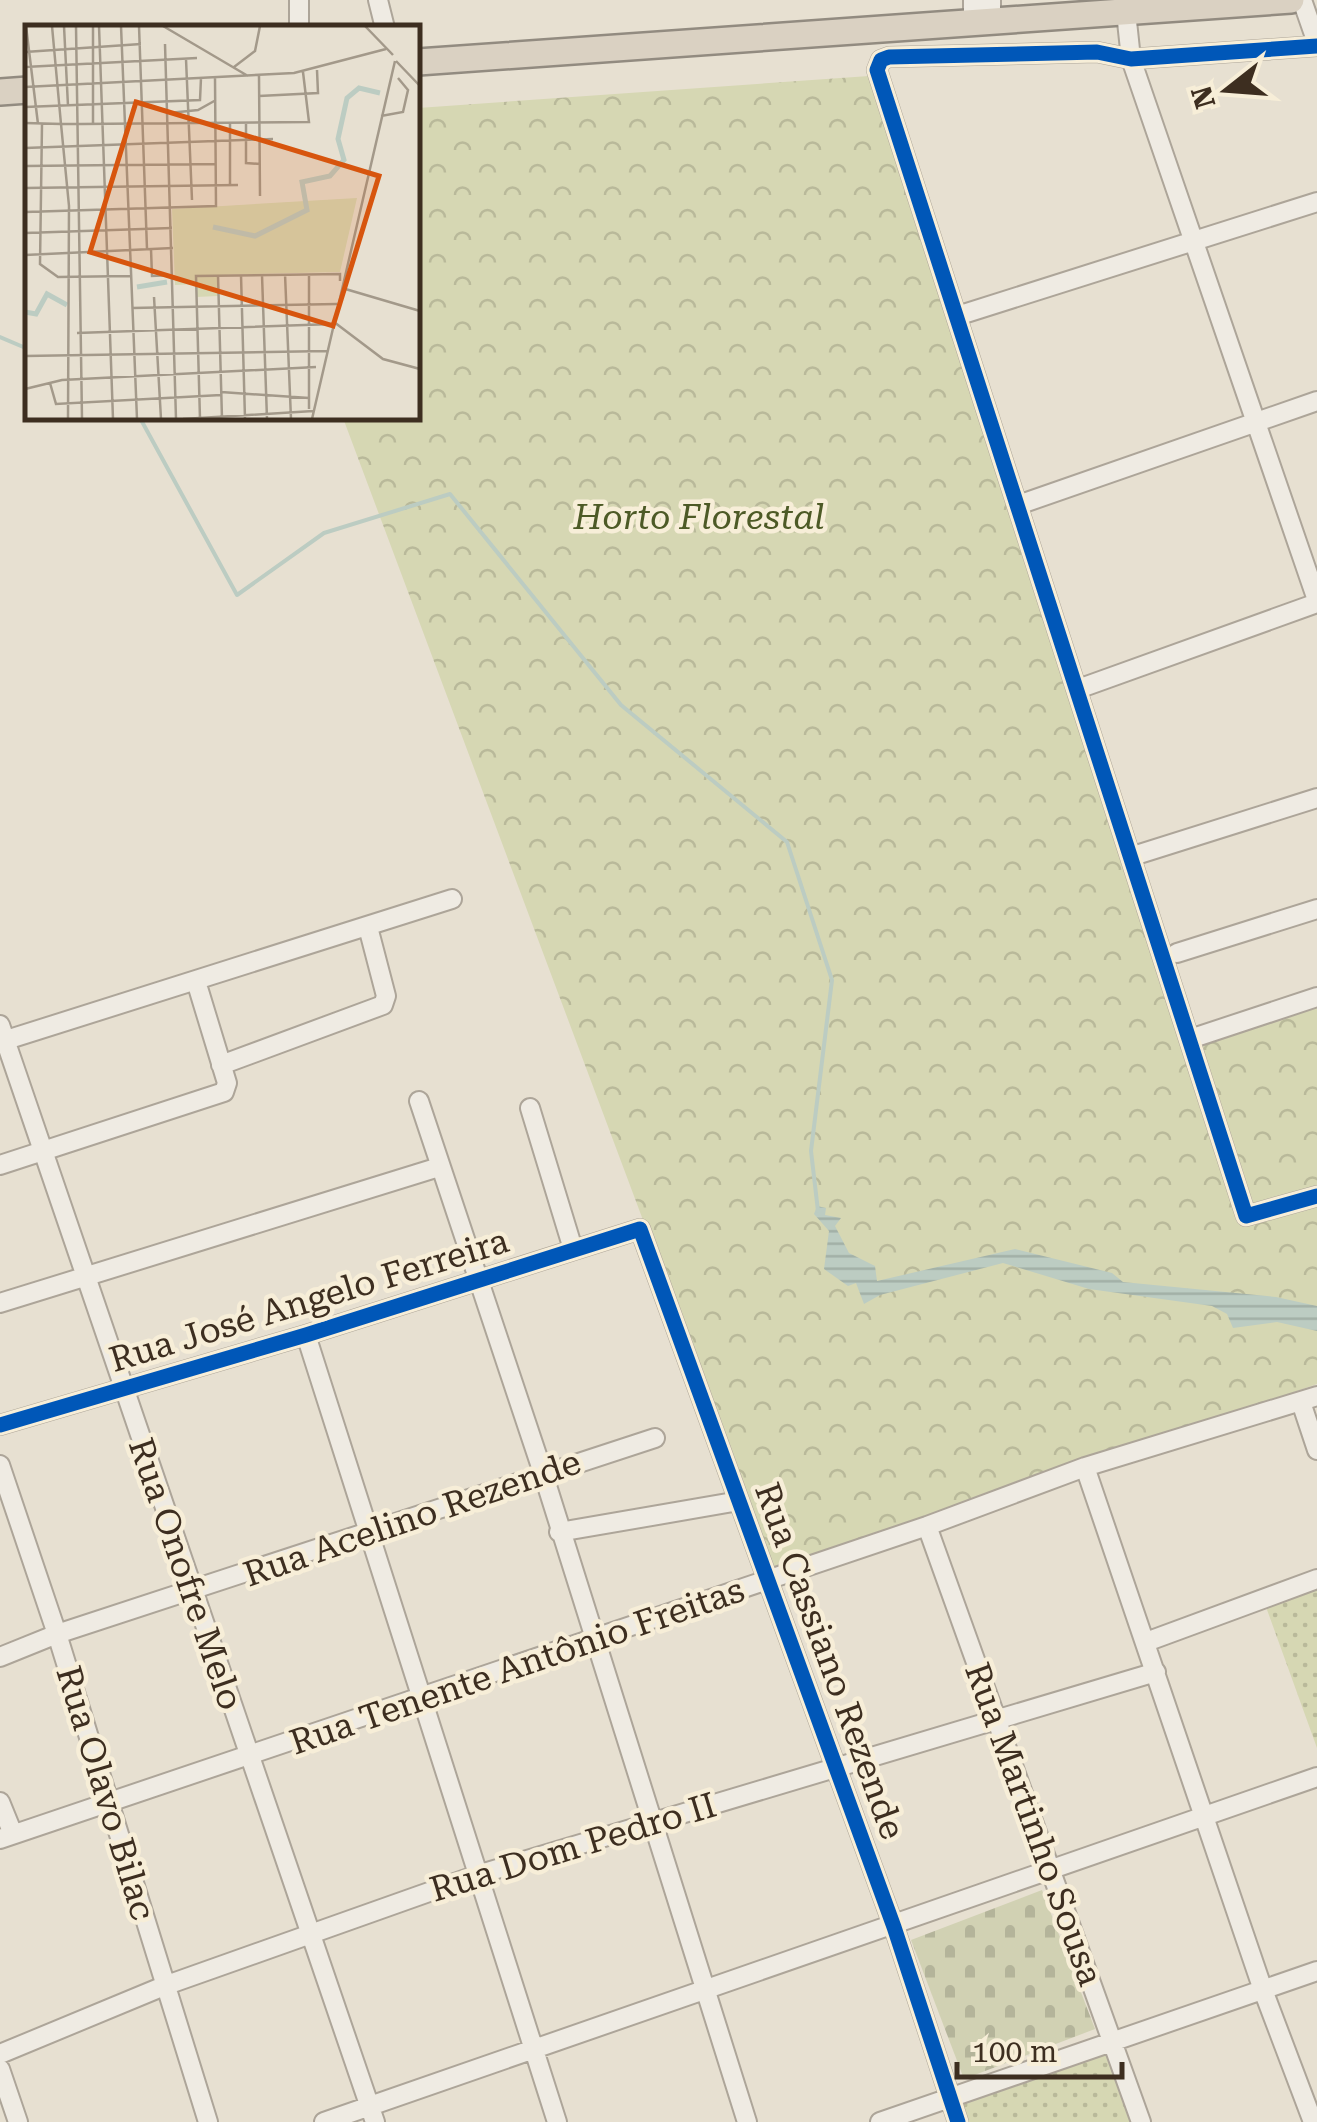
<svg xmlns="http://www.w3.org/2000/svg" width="1317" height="2122" font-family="'Roboto Serif',serif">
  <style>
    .grass { fill: url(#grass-dots) }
    .cemetery { fill: url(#cemetery-stones) }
    .park { fill: url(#park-crowns) }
    .water { fill: url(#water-rules) }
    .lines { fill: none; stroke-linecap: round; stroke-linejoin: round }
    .stream { stroke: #bcccc2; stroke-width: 4 }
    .minor-casing { stroke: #ada599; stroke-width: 22 }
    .highway-casing { stroke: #928b80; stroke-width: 30 }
    .minor { stroke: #efebe3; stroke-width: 18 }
    .highway { stroke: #dad1c2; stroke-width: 25 }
    .cycleway-casing { stroke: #f7eed8; stroke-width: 21 }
    .cycleway { stroke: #0057b8; stroke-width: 15 }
    .labels { text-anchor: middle; stroke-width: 9; stroke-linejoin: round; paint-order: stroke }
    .park-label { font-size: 35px; font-style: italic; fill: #4d5a26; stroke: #f7eed8 }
    .street-label { font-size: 35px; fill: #3d2e20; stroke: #f7eed8 }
    .inset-river { fill: none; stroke: #bcccc2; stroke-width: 5 }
    .inset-road { fill: none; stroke: #a3998a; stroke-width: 2.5 }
    .view { fill: #d7550e; fill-opacity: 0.15; stroke: #d7550e; stroke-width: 5 }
    .inset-edge { fill: none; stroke: #3d2e20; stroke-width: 5 }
  </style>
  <defs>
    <pattern id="grass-dots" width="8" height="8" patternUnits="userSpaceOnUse" patternTransform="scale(2.5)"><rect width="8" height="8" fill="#d6d7b3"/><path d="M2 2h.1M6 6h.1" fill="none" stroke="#b9b99a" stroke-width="1.8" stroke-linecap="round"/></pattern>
    <pattern id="cemetery-stones" width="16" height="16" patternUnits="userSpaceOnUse" patternTransform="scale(2.5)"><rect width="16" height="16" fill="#d1d1b3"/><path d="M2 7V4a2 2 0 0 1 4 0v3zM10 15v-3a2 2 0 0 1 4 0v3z" fill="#b4b49a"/></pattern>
    <pattern id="park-crowns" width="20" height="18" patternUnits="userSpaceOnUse" patternTransform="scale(2.5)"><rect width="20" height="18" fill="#d6d7b3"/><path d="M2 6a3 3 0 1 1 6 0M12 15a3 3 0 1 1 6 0" fill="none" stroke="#b9b99a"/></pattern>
    <pattern id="water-rules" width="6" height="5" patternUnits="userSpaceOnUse" patternTransform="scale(2.5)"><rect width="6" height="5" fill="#bcccc2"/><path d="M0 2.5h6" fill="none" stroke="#a2b0a6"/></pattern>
  </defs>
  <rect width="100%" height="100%" fill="#e7e0d1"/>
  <path class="grass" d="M 1317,1588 L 1317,1748 L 1266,1607 Z
    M 1107,2044 L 1132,2122 L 962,2122 L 953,2094 Z"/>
  <path class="cemetery" d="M 1042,1890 L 1095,2029 L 964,2079 L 911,1940 Z"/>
  <path class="park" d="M 869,76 L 1187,1050 L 1317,1008 L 1317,1384 L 775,1573 L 343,418 L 418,418 L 418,108 Z"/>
  <path class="water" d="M 817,1206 L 826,1208 L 825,1215 L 841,1218 L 835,1226 L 849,1253 L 875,1266 L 877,1281 L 1015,1249 L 1112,1273 L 1123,1282 L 1276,1297 L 1317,1306 L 1317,1331 L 1277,1322 L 1233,1328 L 1227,1314 L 1212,1306 L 1089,1289 L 1003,1263 L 880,1295 L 864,1304 L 856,1283 L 848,1286 L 824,1269 L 829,1231 L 814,1214 Z"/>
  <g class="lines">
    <path class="stream" d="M 0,337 L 28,349
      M 140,418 L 237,595 L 324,533 L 450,494 L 621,705 L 787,842 L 832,980 L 811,1151 L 818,1211"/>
    <defs>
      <path id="minor" d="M 299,0 L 299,28
        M 378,0 L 385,28
        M 973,0 L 973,21
        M 991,0 L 991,21
        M 1302,0 L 1317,43
        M 1126,12 L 1131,59 L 1317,600
        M 1317,46 L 1131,59 L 1097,52 L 889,57 L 881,60 L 877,70 L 1246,1216 L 1317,1196
        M 957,316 L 1317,202
        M 1018,505 L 1317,401
        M 1078,689 L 1317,603
        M 1133,856 L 1317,798
        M 1177,953 L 1317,909
        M 0,1025 L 375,2122
        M 1190,1039 L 1317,997
        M 0,1042 L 452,899
        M 221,1065 L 383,1005 L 386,996 L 368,927
        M 419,1101 L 543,1473 L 747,2122
        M 530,1108 L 573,1249
        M 0,1165 L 224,1092 L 227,1083 L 196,981
        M 0,1303 L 439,1167
        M 306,1335 L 557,2122
        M 1301,1402 L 1317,1450
        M 0,1425 L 306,1335 L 640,1229 L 894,1927 L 958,2122
        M 0,1465 L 57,1634 L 208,2122
        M 1085,1467 L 1263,1990 L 1313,2122
        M 927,1526 L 1141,2122
        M 559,1532 L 739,1501
        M 1146,1642 L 1317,1579
        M 0,1657 L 57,1634 L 655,1438
        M 0,1802 L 13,1834
        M 0,1839 L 927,1526 L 1085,1467 L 1317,1396
        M 0,2054 L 164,1986 L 477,1875 L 1156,1672
        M 0,2069 L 18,2122
        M 324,2122 L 1317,1777
        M 880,2122 L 1317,1971"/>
      <path id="highway" d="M 418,62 L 1291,0
        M 0,92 L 28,90"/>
    </defs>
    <use href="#minor" class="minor-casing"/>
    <use href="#highway" class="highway-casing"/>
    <use href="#minor" class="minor"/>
    <use href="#highway" class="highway"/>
    <defs>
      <path id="cycleway" d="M 1317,46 L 1131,59 L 1097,52 L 889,57 L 881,60 L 877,70 L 1246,1216 L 1317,1196
        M 0,1425 L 306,1335 L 640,1229 L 894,1927 L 958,2122"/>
    </defs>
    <use href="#cycleway" class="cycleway-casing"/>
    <use href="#cycleway" class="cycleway"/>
  </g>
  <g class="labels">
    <g class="park-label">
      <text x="699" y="529">Horto Florestal</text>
    </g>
    <g class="street-label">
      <text transform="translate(309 1300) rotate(-17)" y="12">Rua José Angelo Ferreira</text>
      <text transform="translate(412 1518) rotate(-19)" y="12">Rua Acelino Rezende</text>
      <text transform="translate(186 1574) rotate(71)" y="12">Rua Onofre Melo</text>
      <text transform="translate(830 1661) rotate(70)" y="12">Rua Cassiano Rezende</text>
      <text transform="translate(517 1666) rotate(-19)" y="12">Rua Tenente Antônio Freitas</text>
      <text transform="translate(106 1793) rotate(73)" y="12">Rua Olavo Bilac</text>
      <text transform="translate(1034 1824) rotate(70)" y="12">Rua Martinho Sousa</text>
      <text transform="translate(573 1847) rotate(-17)" y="12">Rua Dom Pedro II</text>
    </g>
  </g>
  <g transform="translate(25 25)">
    <rect width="395" height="395" fill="#e7e0d1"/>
    <path d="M 332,173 L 315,247 L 193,250 L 193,271 L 171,272 L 171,259 L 150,260 L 147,184 Z" fill="#d6d7b3"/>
    <path class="inset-river" d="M 188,202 L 230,211 L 282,185 L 277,157 L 305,151 L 319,135 L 313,114 L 322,73 L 334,63 L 355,68M 112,262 L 142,257M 0,287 L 11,289 L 22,269 L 42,280"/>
    <path class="inset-road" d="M 1,1 L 13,99M 27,1 L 36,99 L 56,99M 39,1 L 43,81M 51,1 L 57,394M 68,1 L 68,100M 74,1 L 88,394M 96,1 L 112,394M 114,1 L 122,224M 138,1 L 223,51M 340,1 L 368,30M 140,19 L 151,394M 0,27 L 116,19M 161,34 L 167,175M 371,36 L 395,61M 0,42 L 172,33M 209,42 L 230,26 L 235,1M 234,51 L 235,171M 0,62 L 269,48 L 361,24M 234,71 L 293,68 L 292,45M 0,82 L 175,75 L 176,53M 144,88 L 173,85 L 191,75M 356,91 L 378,87 L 383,65 L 373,53M 0,98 L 36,99 L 44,181 L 43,394M 17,99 L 15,239 L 33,252 L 105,251M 56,99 L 284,97 L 278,47M 205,99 L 205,160M 221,99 L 221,138 L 235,139M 0,123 L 248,114M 0,141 L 190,139M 0,163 L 213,160M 0,187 L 191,181 L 190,53M 0,208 L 147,203M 126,224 L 127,251 L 148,250M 0,230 L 148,223M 260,249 L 266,394M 193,250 L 197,394M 216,250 L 220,394M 237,250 L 242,394M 317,263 L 395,286M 129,272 L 136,394M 107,283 L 312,279M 309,297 L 358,334 L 395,344M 52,308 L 308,299M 0,331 L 302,326M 25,358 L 31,379 L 196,370M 0,364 L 37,355 L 291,342M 196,367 L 284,373M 284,384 L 284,249M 158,394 L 288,386M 175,394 L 171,251 L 315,249 L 315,256M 287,394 L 370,36"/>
    <path class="view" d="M 111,77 L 354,151 L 308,301 L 65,227 Z"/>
    <rect width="395" height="395" class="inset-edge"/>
  </g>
  <g transform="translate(1227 90) rotate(253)" stroke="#f7eed8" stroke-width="8" paint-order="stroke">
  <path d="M0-8L18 38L0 25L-18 38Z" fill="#3d2e20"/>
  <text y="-15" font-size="28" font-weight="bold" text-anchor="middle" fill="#3d2e20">N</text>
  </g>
  <path d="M957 2062v15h165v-15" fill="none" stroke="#3d2e20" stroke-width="5"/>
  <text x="972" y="2062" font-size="30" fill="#3d2e20" stroke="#f7eed8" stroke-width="8" paint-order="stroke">100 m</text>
</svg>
